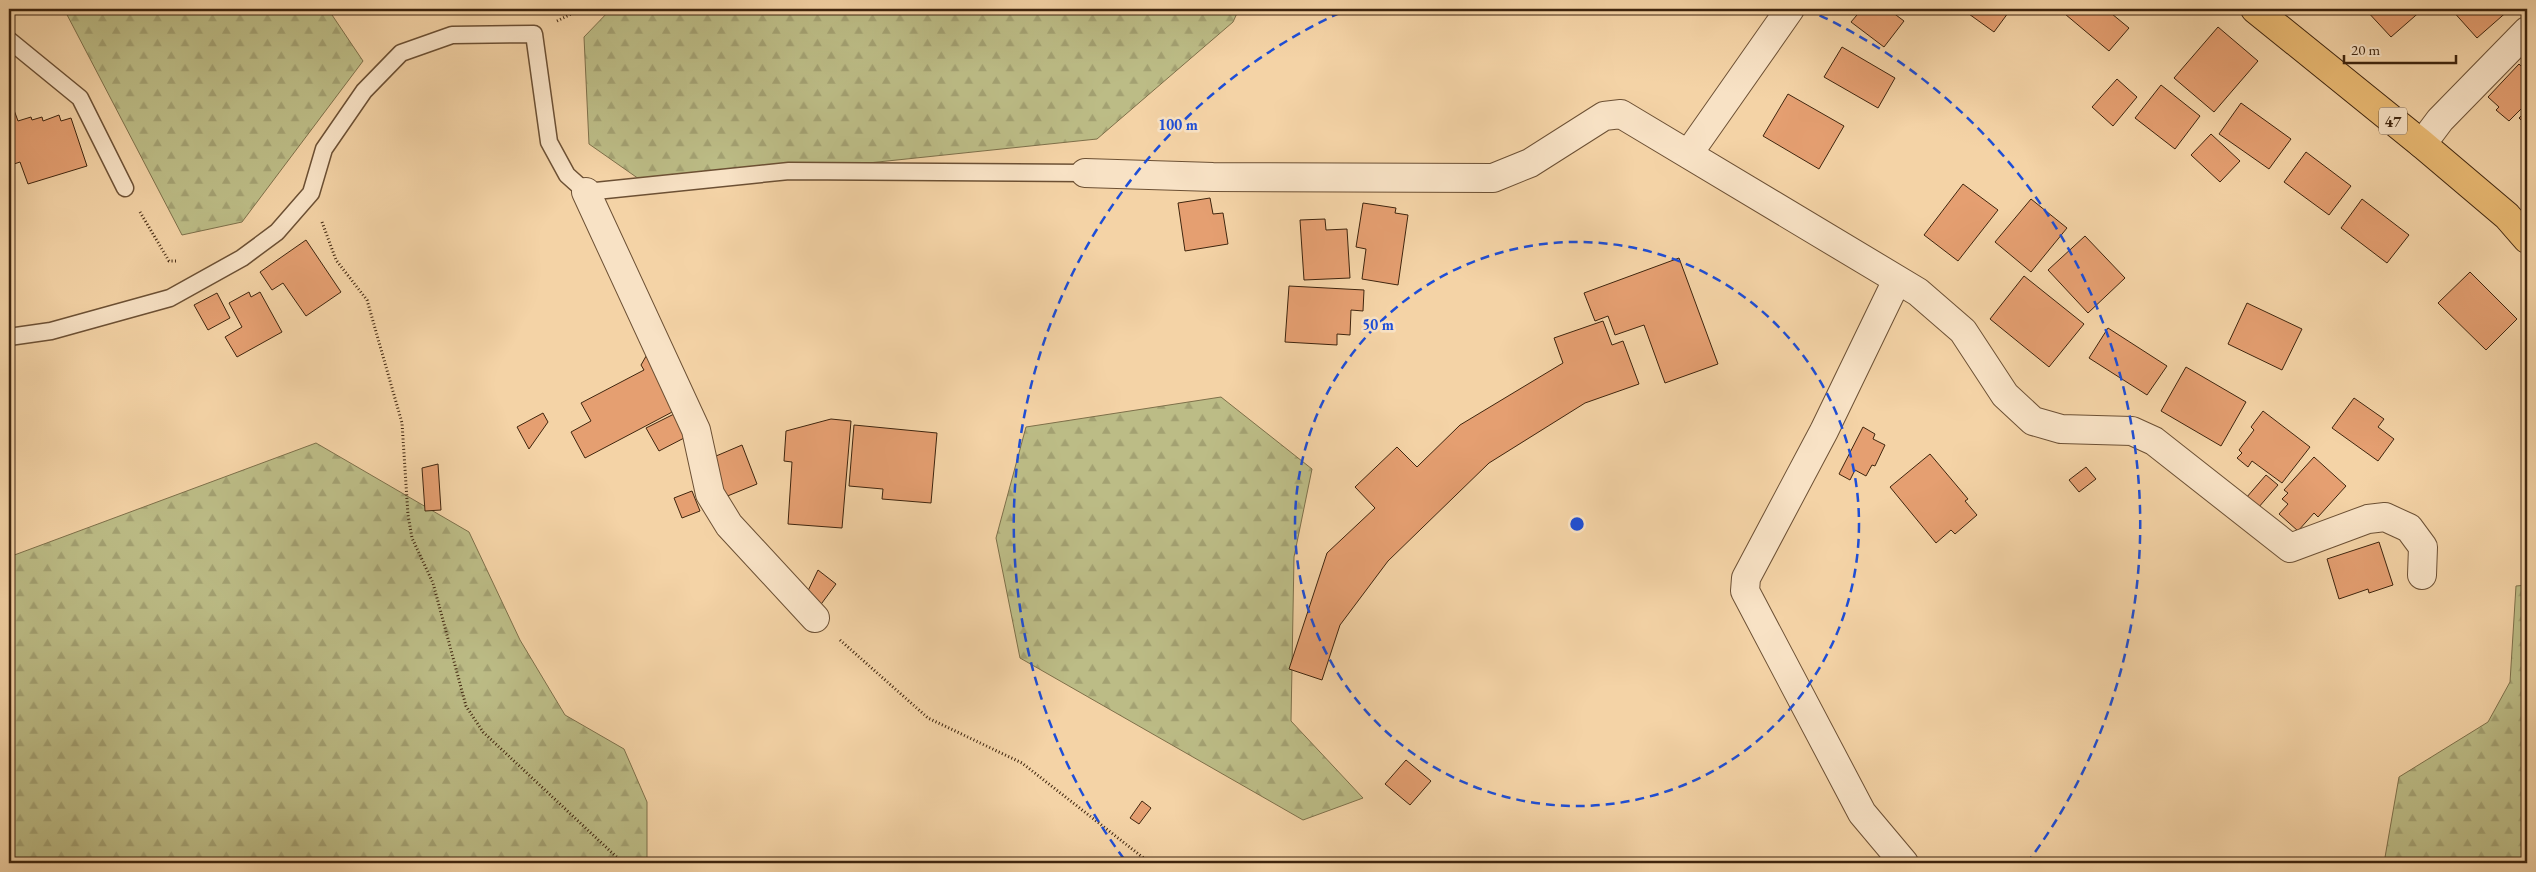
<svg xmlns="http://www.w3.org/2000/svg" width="2536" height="872" font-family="'EB Garamond',serif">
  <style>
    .forest { fill: url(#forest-firs); stroke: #7e704a }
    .building { fill: #e59f71; stroke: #3f250e }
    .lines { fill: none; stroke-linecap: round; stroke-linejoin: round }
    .service-casing { stroke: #6c5034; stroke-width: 19 }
    .minor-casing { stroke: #6c5034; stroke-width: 30 }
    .primary-casing { stroke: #3f250e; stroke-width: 30 }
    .path { stroke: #3f250e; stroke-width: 3; stroke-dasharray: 1 2.5; stroke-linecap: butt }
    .service { stroke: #f8e2c5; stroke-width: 16 }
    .minor { stroke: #f8e2c5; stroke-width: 28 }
    .primary { stroke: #eaba73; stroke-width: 28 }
    .ring { fill: none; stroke: #1d4ed8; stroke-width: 2.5; stroke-dasharray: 9 6 }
    .labels { text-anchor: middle; stroke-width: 5; stroke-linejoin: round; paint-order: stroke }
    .shield { fill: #f8e2c5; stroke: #765e45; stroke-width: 1 }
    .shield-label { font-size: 16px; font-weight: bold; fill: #3f250e }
    .centre { fill: #1d4ed8; stroke: #f8e2c5; stroke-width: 2.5 }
    .ring-label { font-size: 15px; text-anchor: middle; font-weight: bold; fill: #1d4ed8; stroke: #f8e2c5; stroke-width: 5; stroke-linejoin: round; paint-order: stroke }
  </style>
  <defs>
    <pattern id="forest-firs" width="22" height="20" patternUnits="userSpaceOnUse" patternTransform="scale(1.25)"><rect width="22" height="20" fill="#bcbc86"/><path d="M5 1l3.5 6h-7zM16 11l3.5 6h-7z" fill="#a3a172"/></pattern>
  </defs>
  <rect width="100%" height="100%" fill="#f4d3a6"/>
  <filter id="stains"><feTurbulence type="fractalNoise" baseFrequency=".004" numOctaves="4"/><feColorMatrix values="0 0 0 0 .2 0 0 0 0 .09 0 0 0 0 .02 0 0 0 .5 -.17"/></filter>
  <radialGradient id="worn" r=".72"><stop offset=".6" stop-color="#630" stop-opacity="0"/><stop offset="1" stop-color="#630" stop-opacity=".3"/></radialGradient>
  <path class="forest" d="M 64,9 L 328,9 L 363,61 L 242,222 L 182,235 Z
    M 611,9 L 1239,9 L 1233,22 L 1097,139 L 649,186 L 589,144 L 584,37 Z
    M 1221,397 L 1312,469 L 1294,557 L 1291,721 L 1363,798 L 1303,820 L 1020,658 L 996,538 L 1026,427 Z
    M 316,443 L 469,532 L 520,640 L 565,715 L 624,749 L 647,802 L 647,863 L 9,863 L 9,557 Z
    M 2527,585 L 2527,863 L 2384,863 L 2399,777 L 2488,722 L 2510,682 L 2516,586 Z"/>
  <path class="building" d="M 1862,9 L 1888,9 L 1904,21 L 1884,47 L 1851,22 Z
    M 1962,9 L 2011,9 L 1994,32 Z
    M 2059,9 L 2106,9 L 2129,28 L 2109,51 Z
    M 2365,9 L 2423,9 L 2391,37 Z
    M 2451,9 L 2510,9 L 2477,38 Z
    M 2218,27 L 2258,61 L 2214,112 L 2174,78 Z
    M 1842,47 L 1895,78 L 1878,108 L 1824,77 Z
    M 2519,64 L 2527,72 L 2527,103 L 2509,121 L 2496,110 L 2499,107 L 2488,97 Z
    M 2117,79 L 2137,97 L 2113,126 L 2092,107 Z
    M 2161,85 L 2200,116 L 2175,149 L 2135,118 Z
    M 1788,94 L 1844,126 L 1819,169 L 1763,136 Z
    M 2241,103 L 2291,139 L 2269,169 L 2219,134 Z
    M 14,110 L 18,121 L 31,117 L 32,120 L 42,117 L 43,121 L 59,115 L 61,121 L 71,118 L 87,166 L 28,184 L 20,162 L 11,165 L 9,157 L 9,111 Z
    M 2527,110 L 2527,126 L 2519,118 Z
    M 2211,134 L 2240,161 L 2220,182 L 2191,155 Z
    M 2306,152 L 2351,186 L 2329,215 L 2284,182 Z
    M 1963,184 L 1998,210 L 1958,261 L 1924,235 Z
    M 1210,198 L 1213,214 L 1223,213 L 1228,244 L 1185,251 L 1178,203 Z
    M 2031,199 L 2067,228 L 2031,272 L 1995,242 Z
    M 2362,199 L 2409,235 L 2387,263 L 2341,228 Z
    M 1363,203 L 1396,208 L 1395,213 L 1408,215 L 1398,285 L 1362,279 L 1366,249 L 1356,247 Z
    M 1325,219 L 1326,230 L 1347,229 L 1350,278 L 1304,280 L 1300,220 Z
    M 2085,236 L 2125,278 L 2088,313 L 2048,270 Z
    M 306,240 L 341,292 L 306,316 L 283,283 L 272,290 L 260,272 Z
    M 1679,258 L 1718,364 L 1665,383 L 1644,325 L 1615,335 L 1608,316 L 1595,321 L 1584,293 Z
    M 2470,272 L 2517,319 L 2486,350 L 2438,303 Z
    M 2024,276 L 2084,324 L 2049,367 L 1990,319 Z
    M 1289,286 L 1364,290 L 1363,311 L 1351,310 L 1350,335 L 1337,334 L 1337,345 L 1285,342 Z
    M 249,292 L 251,297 L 260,292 L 282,332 L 237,357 L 225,337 L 242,327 L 229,303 Z
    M 217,293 L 230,318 L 208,330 L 194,305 Z
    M 2247,303 L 2302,329 L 2282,370 L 2228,344 Z
    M 1603,321 L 1612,345 L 1623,341 L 1639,384 L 1585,403 L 1489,463 L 1388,561 L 1340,625 L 1322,680 L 1289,669 L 1327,553 L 1375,508 L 1355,487 L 1397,447 L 1417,467 L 1460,425 L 1563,363 L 1554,338 Z
    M 2108,328 L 2167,366 L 2147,395 L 2089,358 Z
    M 649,351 L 676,410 L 585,458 L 571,432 L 591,421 L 581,403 L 644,370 L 641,365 Z
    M 2186,367 L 2246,402 L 2221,446 L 2161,411 Z
    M 2354,398 L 2384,419 L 2378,427 L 2394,439 L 2378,461 L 2332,428 Z
    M 2263,411 L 2310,447 L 2282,483 L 2252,461 L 2248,467 L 2237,458 L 2242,453 L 2239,450 L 2254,430 L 2251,427 Z
    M 543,413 L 548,422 L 529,449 L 517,427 Z
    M 674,414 L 686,437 L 659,451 L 646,428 Z
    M 831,419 L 851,421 L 842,528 L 788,524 L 792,462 L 784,461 L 786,431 Z
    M 854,425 L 937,433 L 931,503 L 882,499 L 883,489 L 849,486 Z
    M 1863,427 L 1875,434 L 1873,439 L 1885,445 L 1875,466 L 1872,465 L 1866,476 L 1855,470 L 1850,480 L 1839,474 Z
    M 742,445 L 757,484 L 725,497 L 709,459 Z
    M 1930,454 L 1968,499 L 1965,501 L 1977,515 L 1955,534 L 1951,530 L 1936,543 L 1890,487 Z
    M 2314,457 L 2346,486 L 2318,517 L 2314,513 L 2298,531 L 2279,514 L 2288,504 L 2282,499 L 2288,493 L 2284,490 Z
    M 438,464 L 441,510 L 425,511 L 422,468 Z
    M 2086,467 L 2096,479 L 2079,492 L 2069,480 Z
    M 2266,475 L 2278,485 L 2258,508 L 2246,498 Z
    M 692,491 L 700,511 L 682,518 L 674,498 Z
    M 2379,542 L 2393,585 L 2369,593 L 2368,589 L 2339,599 L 2327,559 Z
    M 818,570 L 836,584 L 819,607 L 805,597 Z
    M 1406,760 L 1431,781 L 1410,805 L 1385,784 Z
    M 1142,801 L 1151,808 L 1139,824 L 1130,818 Z"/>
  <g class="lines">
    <defs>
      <path id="service" d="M 9,40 L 80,98 L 125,188
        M 9,337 L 51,331 L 170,298 L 242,258 L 277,232 L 311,193 L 324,149 L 364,91 L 401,53 L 452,35 L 534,34 L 549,142 L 567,175 L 586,192 L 789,171 L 1085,173"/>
      <path id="minor" d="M 2422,144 L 2440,120 L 2527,31
        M 1689,153 L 1790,9
        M 1085,173 L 1213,177 L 1493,178 L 1530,163 L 1604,116 L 1621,114 L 1918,292 L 1963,331 L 2005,395 L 2033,421 L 2061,429 L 2132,431 L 2154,441 L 2290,548 L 2368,519 L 2385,517 L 2409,528 L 2423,547 L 2422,575
        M 586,192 L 696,430 L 710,494 L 729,525 L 815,618
        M 1897,280 L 1824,431 L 1746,578 L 1745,591 L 1862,813 L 1904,863"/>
      <path id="primary" d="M 2255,9 L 2422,144 L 2507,216 L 2527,239"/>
    </defs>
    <use href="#service" class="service-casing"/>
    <use href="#minor" class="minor-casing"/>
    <use href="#primary" class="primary-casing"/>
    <path class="path" d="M 557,21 L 581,9
      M 140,212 L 169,261 L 176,261
      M 322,222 L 336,260 L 367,300 L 402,423 L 408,515 L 412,538 L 433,583 L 466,706 L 483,732 L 623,863
      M 840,640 L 928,718 L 1022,763 L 1150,863"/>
    <use href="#service" class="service"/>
    <use href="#minor" class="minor"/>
    <use href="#primary" class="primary"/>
  </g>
  <g class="ring">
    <circle cx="1577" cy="524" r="282"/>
    <path d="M1124 859A564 564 0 0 1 1348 9M1806 9A564 564 0 0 1 2030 859"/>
  </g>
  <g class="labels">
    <rect class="shield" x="2379" y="107.5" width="28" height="27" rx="4"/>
    <g class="shield-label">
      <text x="2393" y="127">47</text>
    </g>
  </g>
  <circle cx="1577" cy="524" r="8" class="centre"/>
  <g class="ring-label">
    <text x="1178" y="130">100 m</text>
    <text x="1378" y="330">50 m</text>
  </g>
  <rect width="2536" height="872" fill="none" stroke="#f4d3a6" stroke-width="30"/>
  <rect x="10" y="10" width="2516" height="852" fill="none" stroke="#3f250e" stroke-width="2.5"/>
  <rect x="15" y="15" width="2506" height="842" fill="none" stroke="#3f250e"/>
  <path d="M2344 55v8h112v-8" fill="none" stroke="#3f250e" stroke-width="2.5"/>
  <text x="2351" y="55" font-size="15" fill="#3f250e" stroke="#f8e2c5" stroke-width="4" paint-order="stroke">20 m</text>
  <rect width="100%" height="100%" filter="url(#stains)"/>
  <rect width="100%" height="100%" fill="url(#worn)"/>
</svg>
